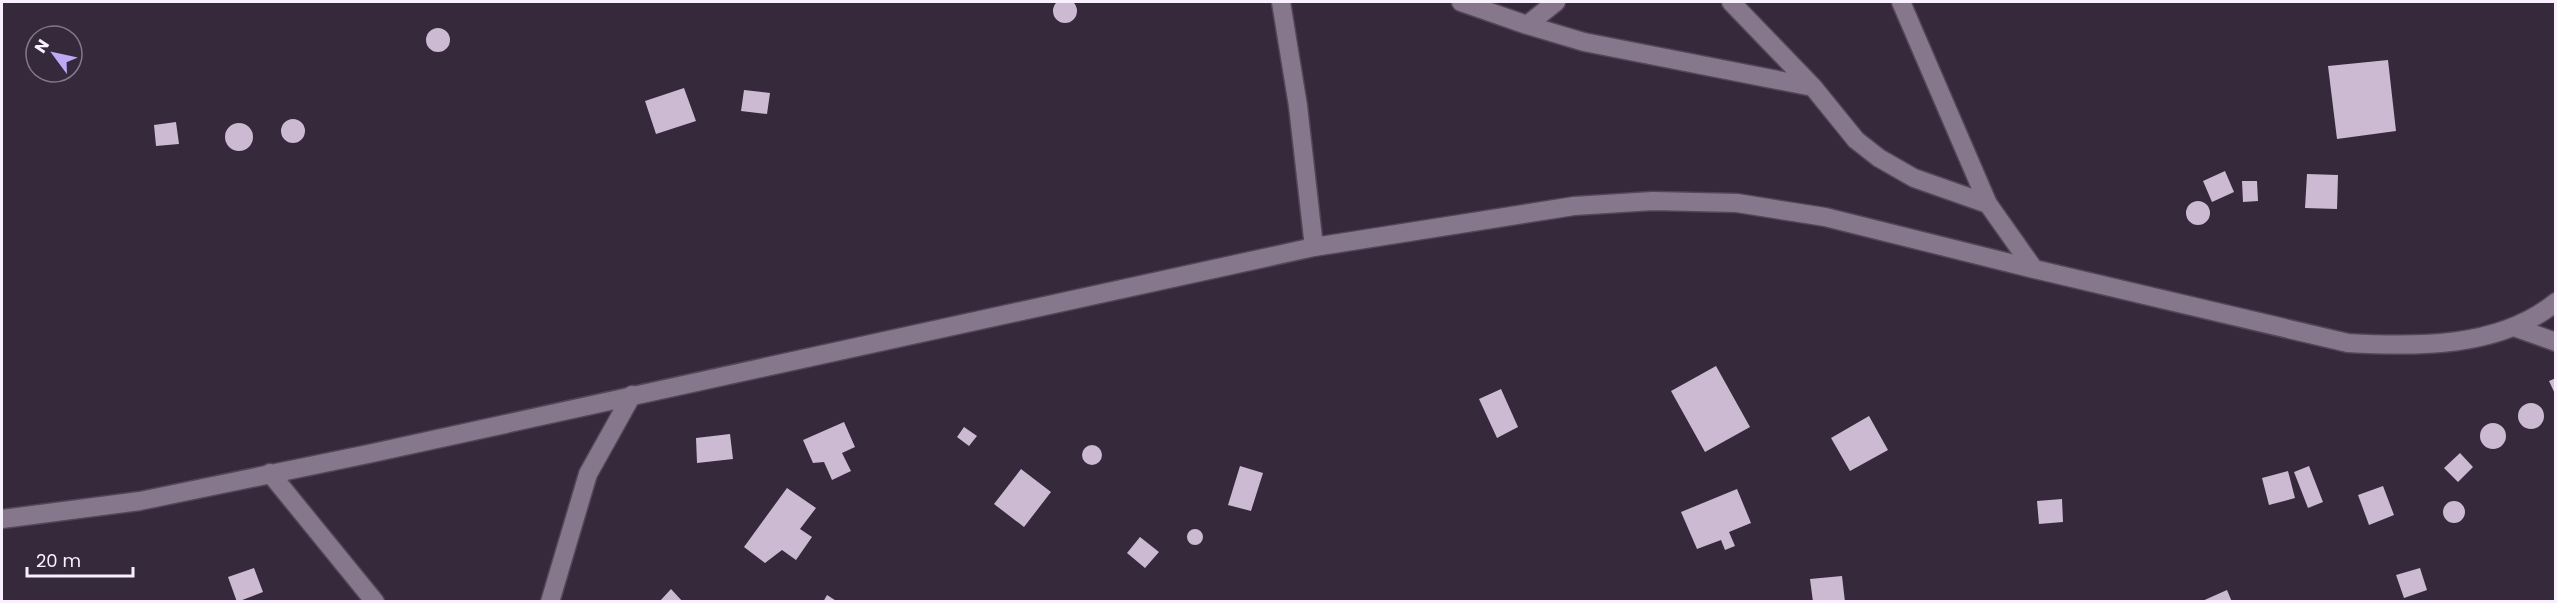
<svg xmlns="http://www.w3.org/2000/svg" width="2557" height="603" font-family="Poppins,sans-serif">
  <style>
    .building { fill: #cbbad2 }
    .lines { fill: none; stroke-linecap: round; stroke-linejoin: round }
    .minor-casing { stroke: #524756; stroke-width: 21 }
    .minor { stroke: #87778d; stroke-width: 18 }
  </style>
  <rect width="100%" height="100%" fill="#36293b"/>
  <path class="building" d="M1053 11a12 12 0 1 1 24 0a12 12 0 1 1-24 0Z
    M426 40a12 12 0 1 1 24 0a12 12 0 1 1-24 0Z
    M 2388,60 L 2396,131 L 2337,139 L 2328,66 Z
    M 684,88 L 696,121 L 656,134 L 645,101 Z
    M 744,90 L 770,93 L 767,114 L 741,111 Z
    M281 131a12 12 0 1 1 24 0a12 12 0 1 1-24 0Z
    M 176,122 L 179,144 L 156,146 L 154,125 Z
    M225 137a14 14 0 1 1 28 0a14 14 0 1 1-28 0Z
    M 2225,171 L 2234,192 L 2212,202 L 2203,181 Z
    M 2307,174 L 2338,175 L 2337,209 L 2305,208 Z
    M 2242,181 L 2257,181 L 2258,201 L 2243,202 Z
    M2186 213a12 12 0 1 1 24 0a12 12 0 1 1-24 0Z
    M 1716,366 L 1750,427 L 1705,452 L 1671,391 Z
    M 2556,378 L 2556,396 L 2549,381 Z
    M 1501,389 L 1518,427 L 1497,438 L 1479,399 Z
    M2518 416a13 13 0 1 1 26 0a13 13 0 1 1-26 0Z
    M 1869,416 L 1888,450 L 1850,471 L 1831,438 Z
    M 844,422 L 855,447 L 842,453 L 851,471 L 832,480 L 824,462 L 813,463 L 803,440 Z
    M2480 436a13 13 0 1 1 26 0a13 13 0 1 1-26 0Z
    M 964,427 L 977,436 L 969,446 L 957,437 Z
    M 730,434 L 733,459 L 697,463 L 696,438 Z
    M1082 455a10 10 0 1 1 20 0a10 10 0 1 1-20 0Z
    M 2460,453 L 2473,467 L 2458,482 L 2444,468 Z
    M 1240,466 L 1263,473 L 1251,511 L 1228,505 Z
    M 2309,466 L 2323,502 L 2308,508 L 2294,472 Z
    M 1021,469 L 1051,492 L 1024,527 L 994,504 Z
    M 2288,471 L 2295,498 L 2269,505 L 2262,478 Z
    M 2383,486 L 2394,515 L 2369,525 L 2358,495 Z
    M 787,488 L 816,508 L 800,529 L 812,537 L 796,560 L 782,550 L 765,563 L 744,547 Z
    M 1737,489 L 1751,523 L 1729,532 L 1735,546 L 1725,550 L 1721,540 L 1697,549 L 1681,512 Z
    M 2062,499 L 2063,522 L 2039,524 L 2037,501 Z
    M2443 512a11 11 0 1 1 22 0a11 11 0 1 1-22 0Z
    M1187 537a8 8 0 1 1 16 0a8 8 0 1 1-16 0Z
    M 1140,537 L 1159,552 L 1145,568 L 1127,553 Z
    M 254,568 L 263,592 L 237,602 L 228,577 Z
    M 2420,568 L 2427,590 L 2404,598 L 2396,575 Z
    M 1842,576 L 1845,602 L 1813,602 L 1810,579 Z
    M 671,589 L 683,602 L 659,602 Z
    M 2227,590 L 2232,602 L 2200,602 Z
    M 827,595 L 838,602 L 823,602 Z"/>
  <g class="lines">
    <defs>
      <path id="minor" d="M 1281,2 L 1298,106 L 1314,247
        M 1461,2 L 1527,25 L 1584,42 L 1813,87
        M 1731,2 L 1813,87 L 1856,140 L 1879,158 L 1914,178 L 1988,204
        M 1901,2 L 1988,204 L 2034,269
        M 1527,25 L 1556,2
        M 2514,327 L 2556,342
        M 270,473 L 375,602
        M 2,519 L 140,501 L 368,454 L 1314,247 L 1574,206 L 1653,201 L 1737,203 L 1825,217 L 2034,269 L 2348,343 C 2416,347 2500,348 2556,302
        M 550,602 L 588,474 L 632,395"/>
    </defs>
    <use href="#minor" class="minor-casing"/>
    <use href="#minor" class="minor"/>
  </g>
  <rect width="2557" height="603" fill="none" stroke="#f8f0fc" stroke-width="6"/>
  <g transform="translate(54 54) rotate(303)"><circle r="28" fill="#36293b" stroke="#847988" stroke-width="1.5"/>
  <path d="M0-4.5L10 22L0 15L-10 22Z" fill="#bea9f4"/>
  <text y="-9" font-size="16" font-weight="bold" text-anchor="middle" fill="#f8f0fc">N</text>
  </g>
  <path d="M27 567v9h106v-9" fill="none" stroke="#f8f0fc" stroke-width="3"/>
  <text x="36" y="567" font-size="18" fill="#f8f0fc" stroke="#36293b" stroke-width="4.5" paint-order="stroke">20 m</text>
</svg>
